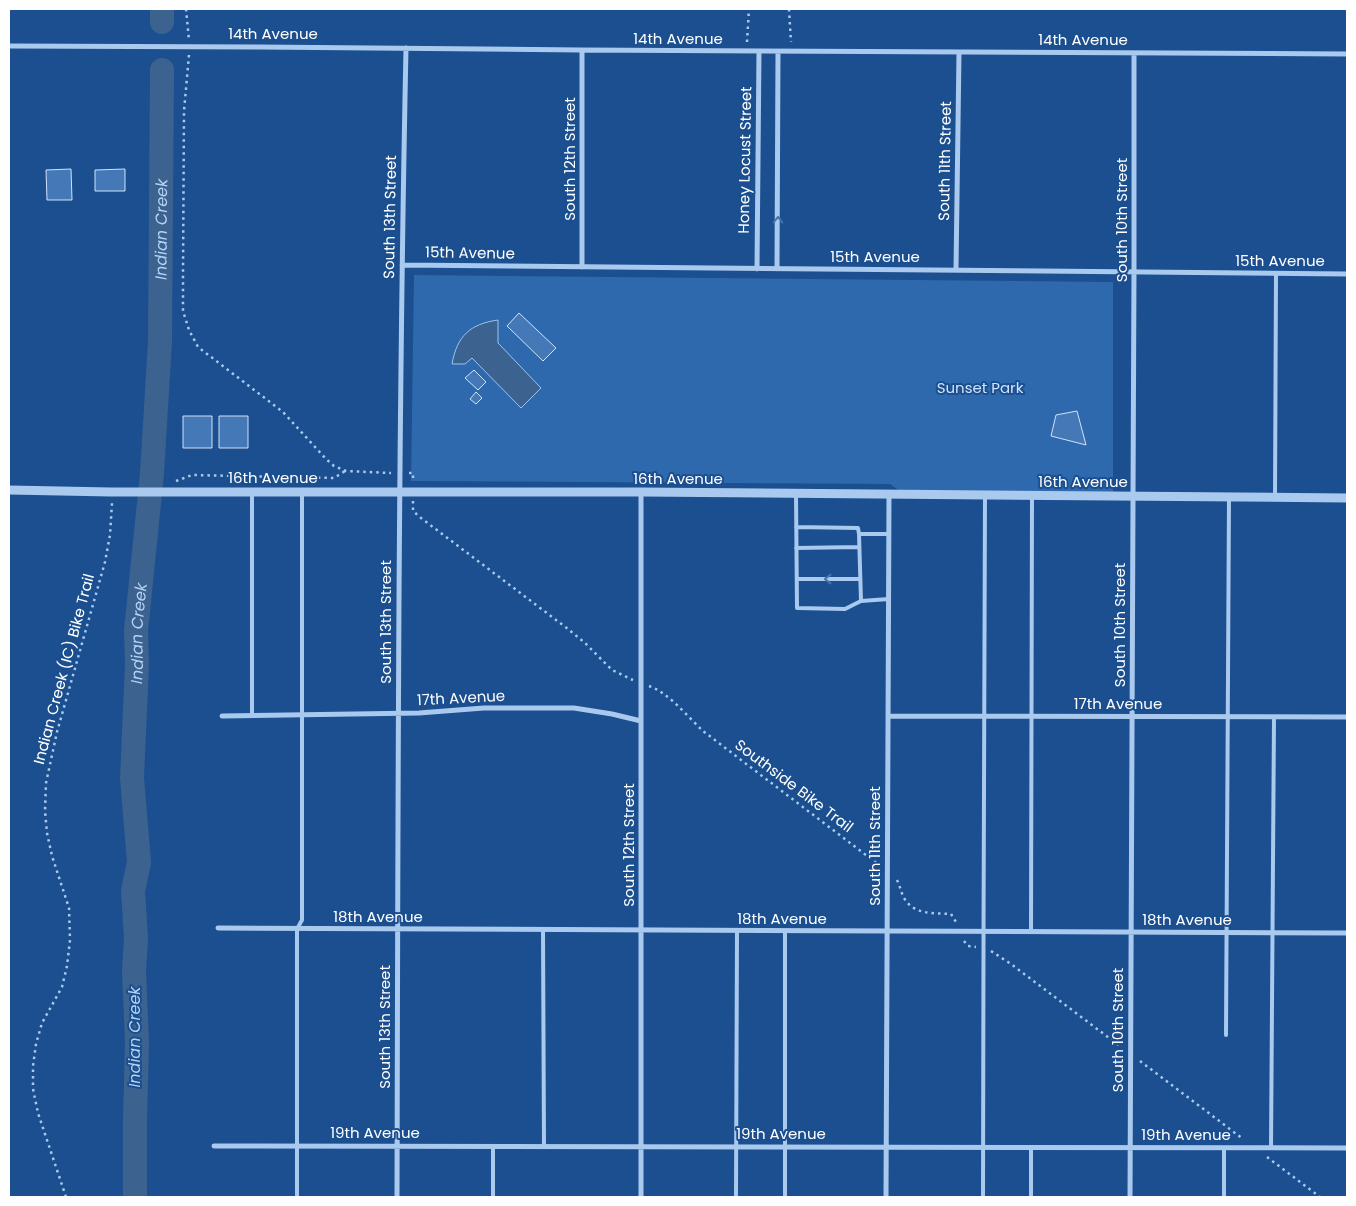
<svg xmlns="http://www.w3.org/2000/svg" width="1356" height="1206" font-family="Poppins,sans-serif">
  <style>
    .green { fill: #2e69ad }
    .water { fill: #3c6290; stroke: #9cc4f0 }
    .lines { fill: none; stroke-linecap: round; stroke-linejoin: round }
    .river { stroke: #3c6290; stroke-width: 24 }
    .building { fill: #4478b7; stroke: #cfe3fa }
    .path { stroke: #a9c9ee; stroke-width: 2.5; stroke-dasharray: 2.5 4; stroke-linecap: butt }
    .service { stroke: #a9c9ee; stroke-width: 4 }
    .minor { stroke: #a9c9ee; stroke-width: 5 }
    .tertiary { stroke: #a9c9ee; stroke-width: 9 }
    .oneway { stroke: #4674ac }
    .labels { text-anchor: middle; stroke-width: 4; stroke-linejoin: round; paint-order: stroke }
    .street-label { font-size: 15px; fill: #fff; stroke: #1b4f8f }
    .park-label { font-size: 15px; fill: #cfe3fa; stroke: #1b4f8f }
    .water-label { font-size: 16px; font-style: italic; fill: #b5d3f5; stroke: #1b4f8f }
  </style>
  <rect width="100%" height="100%" fill="#1b4f8f"/>
  <path class="green" d="M 414,275 L 1113,282 L 1113,496 L 904,494 L 890,484 L 411,481 Z"/>
  <path class="water" d="M 498,320 L 498,343 L 541,388 L 521,408 L 472,358 L 465,364 L 452,364 C 457,336 470,324 498,320 Z"/>
  <g class="lines">
    <g class="river">
      <path d="M 162,22 L 162,9"/>
      <path id="s1" d="M 135,1197 L 135,1120 L 137,1042 L 134,971 L 136,938 L 133,891 L 139,862 L 132,778 L 137,664 L 136,631 L 152,473 L 160,342 L 162,70"/>
    </g>
  </g>
  <path class="building" d="M 71,169 L 72,200 L 47,200 L 46,170 Z
    M 125,169 L 125,191 L 95,191 L 95,170 Z
    M 519,313 L 556,348 L 543,361 L 507,326 Z
    M 474,370 L 486,382 L 478,390 L 465,378 Z
    M 476,392 L 482,398 L 476,404 L 470,399 Z
    M 1077,411 L 1086,445 L 1051,436 L 1056,415 Z
    M 183,416 L 212,416 L 212,448 L 183,448 Z
    M 219,416 L 248,416 L 248,448 L 219,448 Z"/>
  <g class="lines">
    <path class="path" d="M 186,9 L 189,40
      M 789,9 L 791,42
      M 747,42 L 749,9
      M 189,55 L 184,111 L 183,273 L 183,311 L 189,330 L 198,347 L 283,412 L 326,459 L 334,466 L 346,471 L 391,473
      M 409,473 L 413,473 L 413,481
      M 176,481 L 192,475 L 334,478 L 345,471
      M 413,501 L 413,511 L 421,518 L 568,629 L 585,643 L 612,670 L 633,680
      M 649,686 C 669,693 687,716 703,731 L 879,865
      M 897,880 C 900,886 901,892 904,898 C 914,915 933,913 951,914 L 956,922
      M 964,941 L 968,946 L 976,947
      M 991,951 L 1011,964 L 1121,1047
      M 1140,1061 L 1243,1139
      M 1267,1157 L 1320,1197
      M 66,1197 L 38,1113 L 33,1089 L 33,1066 L 36,1044 L 42,1023 L 62,987 L 67,966 L 70,940 L 69,908 L 52,856 L 47,833 L 45,811 L 46,783 L 57,732 L 105,562 L 110,535 L 112,503"/>
    <path class="service" d="M 796,494 L 797,608 L 845,609 L 861,601 L 889,599
      M 1275,496 L 1276,273
      M 796,527 L 858,528 L 859,534
      M 796,548 L 859,547
      M 797,579 L 860,579
      M 861,601 L 859,534 L 889,534
      M 252,715 L 252,493
      M 543,930 L 544,1146
      M 1031,932 L 1032,497
      M 1226,1035 L 1229,497
      M 493,1146 L 493,1197
      M 1224,1148 L 1224,1197
      M 1271,1148 L 1274,717
      M 297,1197 L 297,929 L 302,920 L 302,493
      M 736,1197 L 737,931
      M 785,1197 L 785,931
      M 983,1197 C 984,963 983,729 985,495
      M 1031,1197 L 1031,1147"/>
    <path class="minor" d="M 9,46 L 259,47 L 582,50 L 1347,54
      M 582,50 L 582,267
      M 402,265 L 1347,274
      M 757,269 L 759,51
      M 777,269 L 778,52
      M 956,270 L 959,53
      M 222,716 L 419,713 L 484,708 L 574,708 L 612,714 L 641,721
      M 888,716 L 1347,717
      M 218,928 L 1347,933
      M 214,1146 L 1347,1148
      M 397,1197 C 398,814 398,431 406,48
      M 641,1197 L 641,492
      M 886,1197 L 889,495
      M 1130,1197 L 1134,271 L 1134,53"/>
    <path class="tertiary" d="M 9,490 L 111,492 L 641,492 L 1347,498"/>
  </g>
  <defs><path id="oneway-chevron" d="M-2-3.5L2.5 0L-2 3.5" fill="none" stroke-width="1.6" stroke-linecap="round" stroke-linejoin="round" transform="scale(1.25)"/></defs>
  <g class="oneway">
    <use href="#oneway-chevron" transform="translate(778 220) rotate(-90)"/>
    <use href="#oneway-chevron" transform="translate(828 579) rotate(180)"/>
  </g>
  <g class="labels">
    <g class="street-label">
      <text x="273" y="39">14th Avenue</text>
      <text x="678" y="44">14th Avenue</text>
      <text x="1083" y="45">14th Avenue</text>
      <text transform="translate(570 159) rotate(-90)" y="5">South 12th Street</text>
      <text transform="translate(745 160) rotate(-89)" y="5">Honey Locust Street</text>
      <text transform="translate(945 161) rotate(-89)" y="5">South 11th Street</text>
      <text transform="translate(390 217) rotate(-89)" y="5">South 13th Street</text>
      <text transform="translate(1122 220) rotate(-90)" y="5">South 10th Street</text>
      <text transform="translate(470 253) rotate(1)" y="5">15th Avenue</text>
      <text x="875" y="262">15th Avenue</text>
      <text x="1280" y="266">15th Avenue</text>
      <text x="273" y="483">16th Avenue</text>
      <text x="678" y="484">16th Avenue</text>
      <text x="1083" y="487">16th Avenue</text>
      <text transform="translate(386 622) rotate(-90)" y="5">South 13th Street</text>
      <text transform="translate(1120 625) rotate(-90)" y="5">South 10th Street</text>
      <text transform="translate(64 669) rotate(-75)" y="5">Indian Creek (IC) Bike Trail</text>
      <text transform="translate(461 698) rotate(-3)" y="5">17th Avenue</text>
      <text x="1118" y="709">17th Avenue</text>
      <text transform="translate(794 786) rotate(37)" y="5">Southside Bike Trail</text>
      <text transform="translate(629 845) rotate(-90)" y="5">South 12th Street</text>
      <text transform="translate(875 846) rotate(-90)" y="5">South 11th Street</text>
      <text x="378" y="922">18th Avenue</text>
      <text x="782" y="924">18th Avenue</text>
      <text x="1187" y="925">18th Avenue</text>
      <text transform="translate(385 1027) rotate(-90)" y="5">South 13th Street</text>
      <text transform="translate(1118 1030) rotate(-90)" y="5">South 10th Street</text>
      <text x="375" y="1138">19th Avenue</text>
      <text x="781" y="1139">19th Avenue</text>
      <text x="1186" y="1140">19th Avenue</text>
    </g>
    <g class="park-label">
      <text x="980" y="393">Sunset Park</text>
    </g>
    <g class="water-label">
      <text dy="6" stroke="none"><textPath href="#s1" startOffset="970">Indian Creek</textPath></text>
      <text dy="6" stroke="none"><textPath href="#s1" startOffset="565">Indian Creek</textPath></text>
      <text transform="translate(134 1037) rotate(-90)" y="6">Indian Creek</text>
    </g>
  </g>
  <rect width="1356" height="1206" fill="none" stroke="#ffffff" stroke-width="20"/>
</svg>
